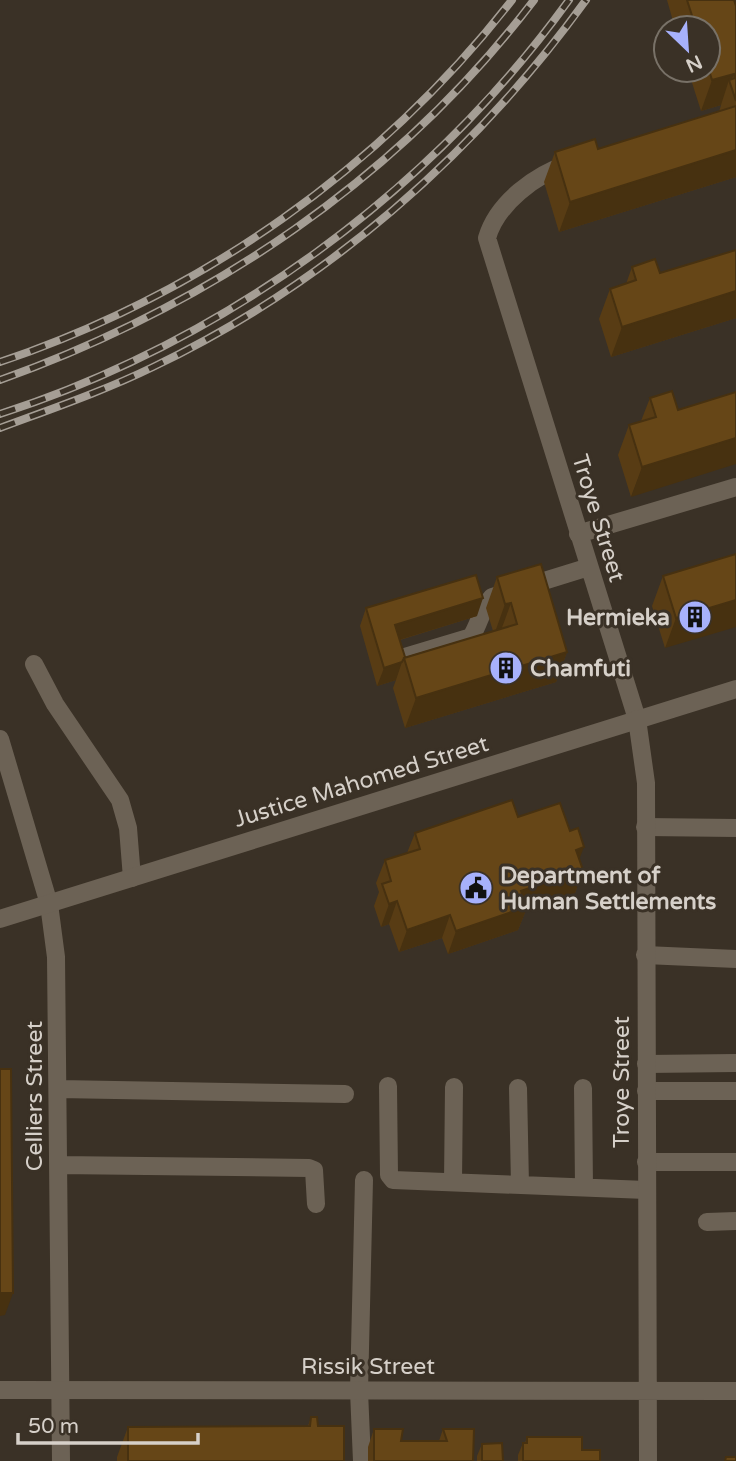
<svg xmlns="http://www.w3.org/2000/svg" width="736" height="1461" font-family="'Varela Round',sans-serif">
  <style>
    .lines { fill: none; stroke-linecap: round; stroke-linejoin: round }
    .minor { stroke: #6c6255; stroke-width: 18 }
    .secondary { stroke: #6c6255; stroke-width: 18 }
    .rail-casing { stroke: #a59e95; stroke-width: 8 }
    .rail { stroke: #3a3126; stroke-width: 5; stroke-dasharray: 16; stroke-linecap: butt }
    .wall { fill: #583c14 }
    .shaded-wall { fill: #473110 }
    .building { fill: #664617; stroke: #473110; stroke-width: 2 }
    .labels { text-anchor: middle; stroke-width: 6; stroke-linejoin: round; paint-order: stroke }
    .street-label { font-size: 23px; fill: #d6d0c9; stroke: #3a3126 }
    .poi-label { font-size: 23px; font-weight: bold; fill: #d6d0c9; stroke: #3a3126; text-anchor: start }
  </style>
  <rect width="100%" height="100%" fill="#3a3126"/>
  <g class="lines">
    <path class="minor" d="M 569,164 C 536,174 497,203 487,238 L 637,719
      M 578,534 L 736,487
      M 401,658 L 471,637 C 480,623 481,609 492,597 L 589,567
      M 34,664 L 55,704 L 120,800 L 128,828 L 132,878
      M 0,739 L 49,904 L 56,957 L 61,1461
      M 645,827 L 736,828
      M 645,955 L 736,959
      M 646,1064 L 736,1063
      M 388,1086 L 389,1175 L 393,1180 L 646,1190
      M 518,1088 L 520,1185
      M 583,1088 L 584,1187
      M 59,1089 L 345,1094
      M 646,1091 L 736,1091
      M 646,1162 L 736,1162
      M 59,1165 L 309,1168 L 314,1170 L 316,1204
      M 453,1182 L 454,1087
      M 707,1222 L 736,1221
      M 362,1461 L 359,1391 L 364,1180"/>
    <path class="secondary" d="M 637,719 L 646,783 L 648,1461
      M 0,919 L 736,689
      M 0,1390 L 736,1391"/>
    <defs>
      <path id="rail" d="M 0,362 C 202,294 381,168 512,0
        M 0,380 C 210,305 398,179 534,0
        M 0,414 C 226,341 430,192 569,0
        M 0,428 C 51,409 104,391 153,367 C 326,284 474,155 586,0"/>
    </defs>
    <use href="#rail" class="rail-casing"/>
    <use href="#rail" class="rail"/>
  </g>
  <path class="wall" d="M 667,0 L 734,0 L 736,6 L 736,177 L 559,232 L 544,182 L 555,152 L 598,149 L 719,112 L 721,105 L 701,111 L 688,70 L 708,70 L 708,28 L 675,28 Z
    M 736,250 L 736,318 L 611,357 L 599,319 L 610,289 L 626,284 L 632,267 L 660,273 Z
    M 672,391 L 631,497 L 618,455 L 629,425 L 641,421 L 650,398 Z
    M 736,554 L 665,648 L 652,606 L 663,576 Z
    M 497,577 L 567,652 L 556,682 L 405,728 L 393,688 L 396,680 L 377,686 L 360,626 L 366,608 L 477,616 L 400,640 L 405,657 L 493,631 L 486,608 Z
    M 518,817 L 579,859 L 583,870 L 575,893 L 526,910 L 518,930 L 448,954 L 442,938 L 399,952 L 389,924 L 381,927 L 374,906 L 379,892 L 376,883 L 385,860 L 407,853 L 415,833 Z
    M 311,1417 L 344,1461 L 117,1461 L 117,1457 L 128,1427 L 308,1426 Z
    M 374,1429 L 401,1441 L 439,1441 L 443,1429 L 473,1461 L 368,1461 L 368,1447 Z
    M 527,1437 L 600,1461 L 518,1461 L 518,1455 L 523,1443 L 525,1443 Z
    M 482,1444 L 503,1461 L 477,1461 L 477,1456 Z"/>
  <path class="shaded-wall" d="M 734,74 L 730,83 L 729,80 L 721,105 L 701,111 L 712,80 Z
    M 736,150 L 736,177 L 559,232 L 570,202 Z
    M 736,291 L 736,318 L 611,357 L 622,327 Z
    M 736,438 L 736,464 L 631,497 L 642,467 Z
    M 483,598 L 477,616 L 389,643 L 395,625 Z
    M 736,600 L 736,627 L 665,648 L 676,618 Z
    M 511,603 L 500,633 L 494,635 L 505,604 Z
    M 567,652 L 556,682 L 405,728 L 416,698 Z
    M 402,662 L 396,680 L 377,686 L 384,668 Z
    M 584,847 L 575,870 L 576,850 Z
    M 583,870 L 575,893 L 526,910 L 518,930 L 448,954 L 456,931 L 521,891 Z
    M 397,901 L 389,924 L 381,927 L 389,904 Z
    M 450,915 L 442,938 L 399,952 L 407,930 Z
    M 0,1293 L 13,1293 L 5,1315 L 0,1316 Z"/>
  <path class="building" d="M 687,0 L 734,0 L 736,6 L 736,101 L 729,80 L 735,78 L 734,74 L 712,80 L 708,67 L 708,28 L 696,28 Z
    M 736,106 L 736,150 L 570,202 L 555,152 L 595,139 L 598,149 Z
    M 736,250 L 736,291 L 622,327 L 610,289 L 636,280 L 632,267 L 655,259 L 660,273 Z
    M 672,391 L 678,410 L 736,392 L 736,438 L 642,467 L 629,425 L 656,417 L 650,398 Z
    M 736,554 L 736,600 L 676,618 L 663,576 Z
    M 541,564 L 567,652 L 416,698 L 404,658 L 517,624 L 511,603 L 505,604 L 497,577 Z
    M 476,575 L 483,598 L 395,625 L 405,657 L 404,658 L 402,662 L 384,668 L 366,608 Z
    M 512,800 L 518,817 L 560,803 L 570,831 L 578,828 L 584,847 L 576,850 L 583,870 L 521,891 L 526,907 L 456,931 L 450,915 L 407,930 L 397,901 L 389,904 L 382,884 L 391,881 L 385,860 L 420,849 L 415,833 Z
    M 0,1069 L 11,1069 L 13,1293 L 0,1293 Z
    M 311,1417 L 317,1417 L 318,1426 L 344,1426 L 344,1461 L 128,1461 L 128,1427 L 310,1426 Z
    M 374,1429 L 403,1429 L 401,1441 L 447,1441 L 443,1429 L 474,1429 L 473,1461 L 374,1461 Z
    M 527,1437 L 582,1437 L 582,1450 L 600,1450 L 600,1461 L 523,1461 L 523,1443 L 527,1443 Z
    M 502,1443 L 503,1461 L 482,1461 L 482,1444 Z
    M 726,1457 L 736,1457 L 736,1461 L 725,1461 Z"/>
  <defs>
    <symbol id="building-disc" viewBox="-11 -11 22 22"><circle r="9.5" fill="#a7b1fc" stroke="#3a3126"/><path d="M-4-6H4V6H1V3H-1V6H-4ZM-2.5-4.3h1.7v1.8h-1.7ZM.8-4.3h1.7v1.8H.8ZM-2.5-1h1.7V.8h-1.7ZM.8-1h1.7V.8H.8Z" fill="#111"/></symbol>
    <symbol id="civic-disc" viewBox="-11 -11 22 22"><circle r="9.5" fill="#a7b1fc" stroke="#3a3126"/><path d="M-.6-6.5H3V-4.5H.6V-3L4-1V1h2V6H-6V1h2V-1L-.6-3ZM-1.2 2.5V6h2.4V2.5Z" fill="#111"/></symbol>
  </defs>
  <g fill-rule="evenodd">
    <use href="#building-disc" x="676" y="598" width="38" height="38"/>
    <use href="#building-disc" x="487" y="649" width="38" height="38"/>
    <use href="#civic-disc" x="457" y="869" width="38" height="38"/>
  </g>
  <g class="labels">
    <g class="street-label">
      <text transform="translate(599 518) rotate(73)" y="8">Troye Street</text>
      <text transform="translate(361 781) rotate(-17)" y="8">Justice Mahomed Street</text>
      <text transform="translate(621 1082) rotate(-90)" y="8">Troye Street</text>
      <text transform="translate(34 1096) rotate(-90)" y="8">Celliers Street</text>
      <text x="368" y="1374">Rissik Street</text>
    </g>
    <g class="poi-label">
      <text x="670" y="625" text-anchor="end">Hermieka</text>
      <text x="530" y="676">Chamfuti</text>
      <text x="500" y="883">Department of<tspan x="500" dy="26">Human Settlements</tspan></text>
    </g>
  </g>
  <g transform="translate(687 49) rotate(155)"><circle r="33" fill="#3a3126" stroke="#787167" stroke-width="2"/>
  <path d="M0-5L12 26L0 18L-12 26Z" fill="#a7b1fc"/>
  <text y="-10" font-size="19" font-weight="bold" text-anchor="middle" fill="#d6d0c9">N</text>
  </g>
  <path d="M18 1433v10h180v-10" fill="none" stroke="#d6d0c9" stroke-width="3.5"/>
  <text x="28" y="1433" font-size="21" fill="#d6d0c9" stroke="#3a3126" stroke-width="5" paint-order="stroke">50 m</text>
</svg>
